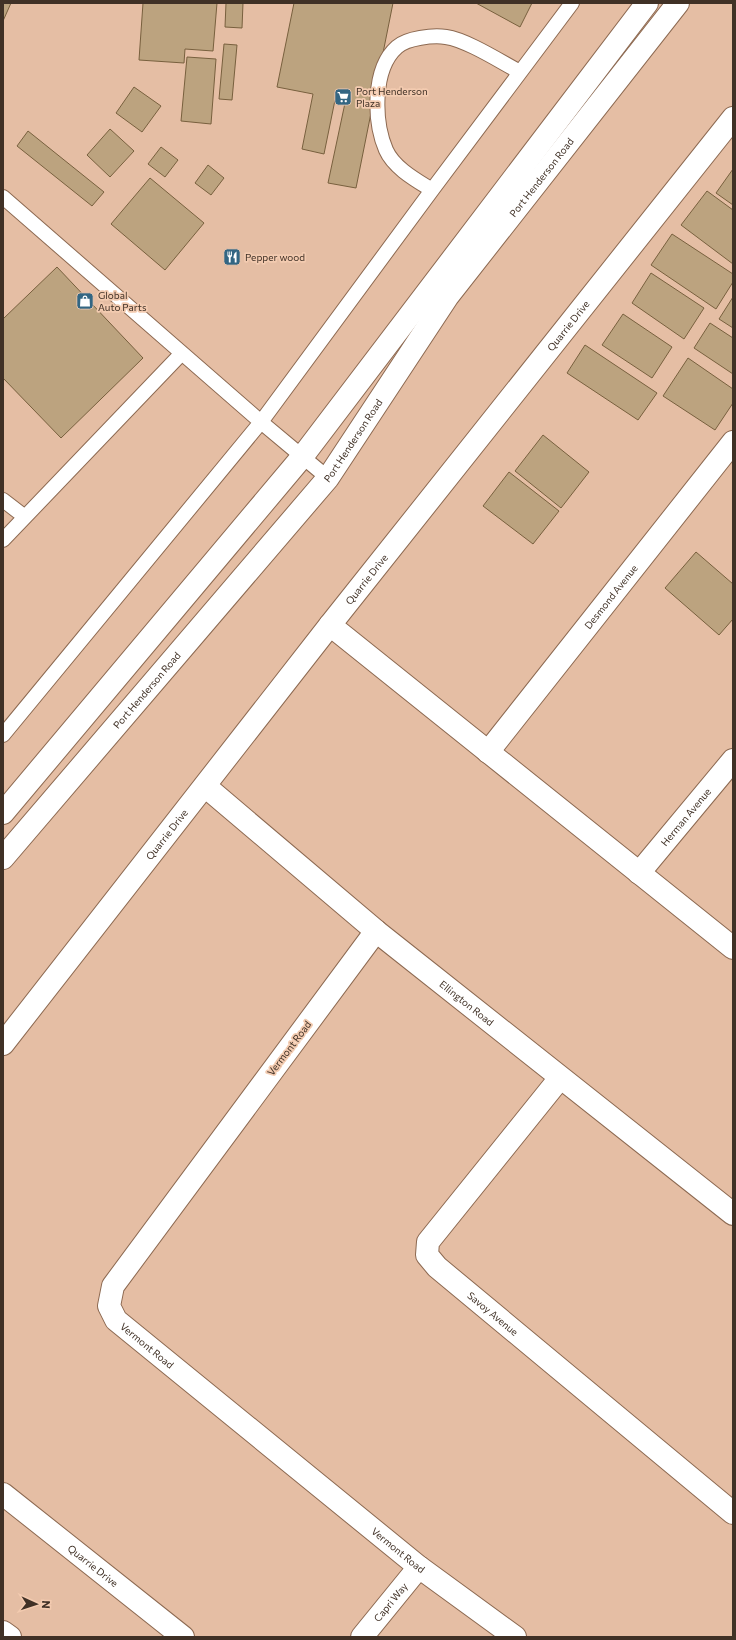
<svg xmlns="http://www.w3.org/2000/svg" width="736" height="1640" font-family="Commissioner,sans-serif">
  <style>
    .building { fill: #bca37f; stroke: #78603e }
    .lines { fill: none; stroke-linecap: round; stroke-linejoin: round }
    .service-casing { stroke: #8c6951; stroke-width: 16 }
    .minor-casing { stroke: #8c6951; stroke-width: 24 }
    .secondary-casing { stroke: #8c6951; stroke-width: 24 }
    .primary-casing { stroke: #8c6951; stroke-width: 24 }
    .service { stroke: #fff; stroke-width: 14 }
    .minor { stroke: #fff; stroke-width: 22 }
    .secondary { stroke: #fff; stroke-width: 22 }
    .primary { stroke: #fff; stroke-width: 22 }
    .labels { text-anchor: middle; stroke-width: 3.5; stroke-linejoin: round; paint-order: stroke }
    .poi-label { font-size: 10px; fill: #403126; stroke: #f3cbb0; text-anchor: start }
    .street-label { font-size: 10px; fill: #403126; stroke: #f3cbb0 }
  </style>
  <rect width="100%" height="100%" fill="#e5bea4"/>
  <path class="building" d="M 3,3 L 11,3 L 3,21 Z
    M 143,3 L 217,3 L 213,51 L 185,49 L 184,63 L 139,60 Z
    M 226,3 L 243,3 L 242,28 L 225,27 Z
    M 294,3 L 393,3 L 356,188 L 328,183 L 345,103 L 335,100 L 324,154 L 302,149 L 313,94 L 277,87 Z
    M 476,3 L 532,3 L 520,27 Z
    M 224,44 L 237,45 L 232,100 L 219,99 Z
    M 187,57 L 216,59 L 211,124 L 181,121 Z
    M 134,87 L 161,106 L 142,132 L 116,113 Z
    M 110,129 L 134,151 L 110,177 L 87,155 Z
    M 28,131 L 104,192 L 92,206 L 17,146 Z
    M 161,147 L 178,160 L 165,177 L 148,164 Z
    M 208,165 L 224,178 L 211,195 L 195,183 Z
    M 733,169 L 733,205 L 716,193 Z
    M 150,178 L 204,223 L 165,270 L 111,224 Z
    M 707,191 L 733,210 L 733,264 L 681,225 Z
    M 672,234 L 733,274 L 733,282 L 716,309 L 651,265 Z
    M 57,267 L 143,358 L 61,438 L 3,378 L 3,319 Z
    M 651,273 L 704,308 L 684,339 L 632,303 Z
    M 733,297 L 733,328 L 719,319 Z
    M 623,314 L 672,347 L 652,378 L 602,345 Z
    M 710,323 L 733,338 L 733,374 L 694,348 Z
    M 585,345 L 657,393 L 638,420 L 567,373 Z
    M 688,358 L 733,389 L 733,403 L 715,430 L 663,396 Z
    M 543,435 L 589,472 L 561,508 L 515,471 Z
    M 509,472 L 559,511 L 533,544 L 483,506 Z
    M 696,552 L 733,584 L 733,619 L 719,635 L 665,588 Z"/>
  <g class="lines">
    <defs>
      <path id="service" d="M 432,190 C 416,180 394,168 386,150 C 374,122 372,69 397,47 C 407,38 433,35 446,37 C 467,40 501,62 520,72
        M 3,197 L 261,422 L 328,478
        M 3,500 L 25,517
        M 3,540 L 182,353
        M 3,735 L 261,422 L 432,190 L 572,3"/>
      <g id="minor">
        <path d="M 330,625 L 733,948"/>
        <path id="s1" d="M 488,752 L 733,442"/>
        <path id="s2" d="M 205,786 L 376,931 L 733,1214"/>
        <path id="s3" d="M 639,873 L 733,760"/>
        <path id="s4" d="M 376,931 L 113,1286 L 109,1306 L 116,1320 L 419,1567 L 515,1637"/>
        <path id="s5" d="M 3,1044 L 330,625 L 733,118"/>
        <path id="s6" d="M 560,1078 L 428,1242 L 427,1255 L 437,1267 L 733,1513"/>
        <path id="s7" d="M 3,1494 L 183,1637"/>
        <path id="s8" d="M 362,1637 L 419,1567"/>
      </g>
      <path id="secondary" d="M 3,1632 L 10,1637"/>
      <g id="primary">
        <path d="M 3,813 L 302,457 L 647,3"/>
        <path id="s9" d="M 3,858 L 328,478 L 448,296 L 678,3"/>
      </g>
    </defs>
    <use href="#service" class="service-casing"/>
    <use href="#minor" class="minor-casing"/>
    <use href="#secondary" class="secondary-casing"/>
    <use href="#primary" class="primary-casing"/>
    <use href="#service" class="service"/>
    <use href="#minor" class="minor"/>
    <use href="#secondary" class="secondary"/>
    <use href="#primary" class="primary"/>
  </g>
  <defs>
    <symbol id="supermarket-square" viewBox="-11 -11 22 22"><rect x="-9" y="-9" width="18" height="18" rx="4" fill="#336683" stroke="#f3cbb0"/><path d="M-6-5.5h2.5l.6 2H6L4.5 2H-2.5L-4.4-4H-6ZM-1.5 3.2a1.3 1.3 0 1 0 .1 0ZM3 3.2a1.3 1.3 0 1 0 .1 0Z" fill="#fff"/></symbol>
    <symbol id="restaurant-square" viewBox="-11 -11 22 22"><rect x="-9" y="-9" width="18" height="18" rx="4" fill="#336683" stroke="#f3cbb0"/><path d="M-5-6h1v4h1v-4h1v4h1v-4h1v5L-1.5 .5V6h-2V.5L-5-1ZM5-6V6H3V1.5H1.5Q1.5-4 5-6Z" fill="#fff"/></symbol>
    <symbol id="shop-square" viewBox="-11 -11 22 22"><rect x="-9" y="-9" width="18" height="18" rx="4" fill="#336683" stroke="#f3cbb0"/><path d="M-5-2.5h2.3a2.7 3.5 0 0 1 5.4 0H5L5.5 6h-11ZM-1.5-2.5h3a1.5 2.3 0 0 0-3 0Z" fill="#fff"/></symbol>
  </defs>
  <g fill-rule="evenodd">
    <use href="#supermarket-square" x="333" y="87" width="20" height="20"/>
    <use href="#restaurant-square" x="222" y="247" width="20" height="20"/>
    <use href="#shop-square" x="75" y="291" width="20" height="20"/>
  </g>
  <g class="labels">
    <g class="poi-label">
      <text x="356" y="95">Port Henderson<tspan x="356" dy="12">Plaza</tspan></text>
      <text x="245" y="261">Pepper wood</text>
      <text x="98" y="299">Global<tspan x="98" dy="12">Auto Parts</tspan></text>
    </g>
    <g class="street-label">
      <text dy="4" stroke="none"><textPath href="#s9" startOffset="869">Port Henderson Road</textPath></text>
      <text dy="4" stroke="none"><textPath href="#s5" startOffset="914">Quarrie Drive</textPath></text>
      <text dy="4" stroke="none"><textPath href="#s9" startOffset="545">Port Henderson Road</textPath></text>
      <text dy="4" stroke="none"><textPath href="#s5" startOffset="590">Quarrie Drive</textPath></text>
      <text dy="4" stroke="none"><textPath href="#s1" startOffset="198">Desmond Avenue</textPath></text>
      <text dy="4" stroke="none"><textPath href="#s9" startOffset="221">Port Henderson Road</textPath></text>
      <text dy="4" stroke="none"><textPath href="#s3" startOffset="73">Herman Avenue</textPath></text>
      <text dy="4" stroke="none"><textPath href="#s5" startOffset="266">Quarrie Drive</textPath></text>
      <text dy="4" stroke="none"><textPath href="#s2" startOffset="340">Ellington Road</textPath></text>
      <text transform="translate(289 1048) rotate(-53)" y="4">Vermont Road</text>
      <text dy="4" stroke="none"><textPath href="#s6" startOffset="312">Savoy Avenue</textPath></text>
      <text dy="4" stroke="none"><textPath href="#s4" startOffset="518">Vermont Road</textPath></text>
      <text dy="4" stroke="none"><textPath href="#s4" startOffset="842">Vermont Road</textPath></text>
      <text dy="4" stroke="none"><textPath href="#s7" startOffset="115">Quarrie Drive</textPath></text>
      <text dy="4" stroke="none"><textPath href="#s8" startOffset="45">Capri Way</textPath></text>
    </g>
  </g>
  <rect width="736" height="1640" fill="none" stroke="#403126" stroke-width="8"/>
  <g transform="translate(36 1604) rotate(93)" stroke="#f3cbb0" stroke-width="3" paint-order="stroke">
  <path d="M0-3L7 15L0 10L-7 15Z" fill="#403126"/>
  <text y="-6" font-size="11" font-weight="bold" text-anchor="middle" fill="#403126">N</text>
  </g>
</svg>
